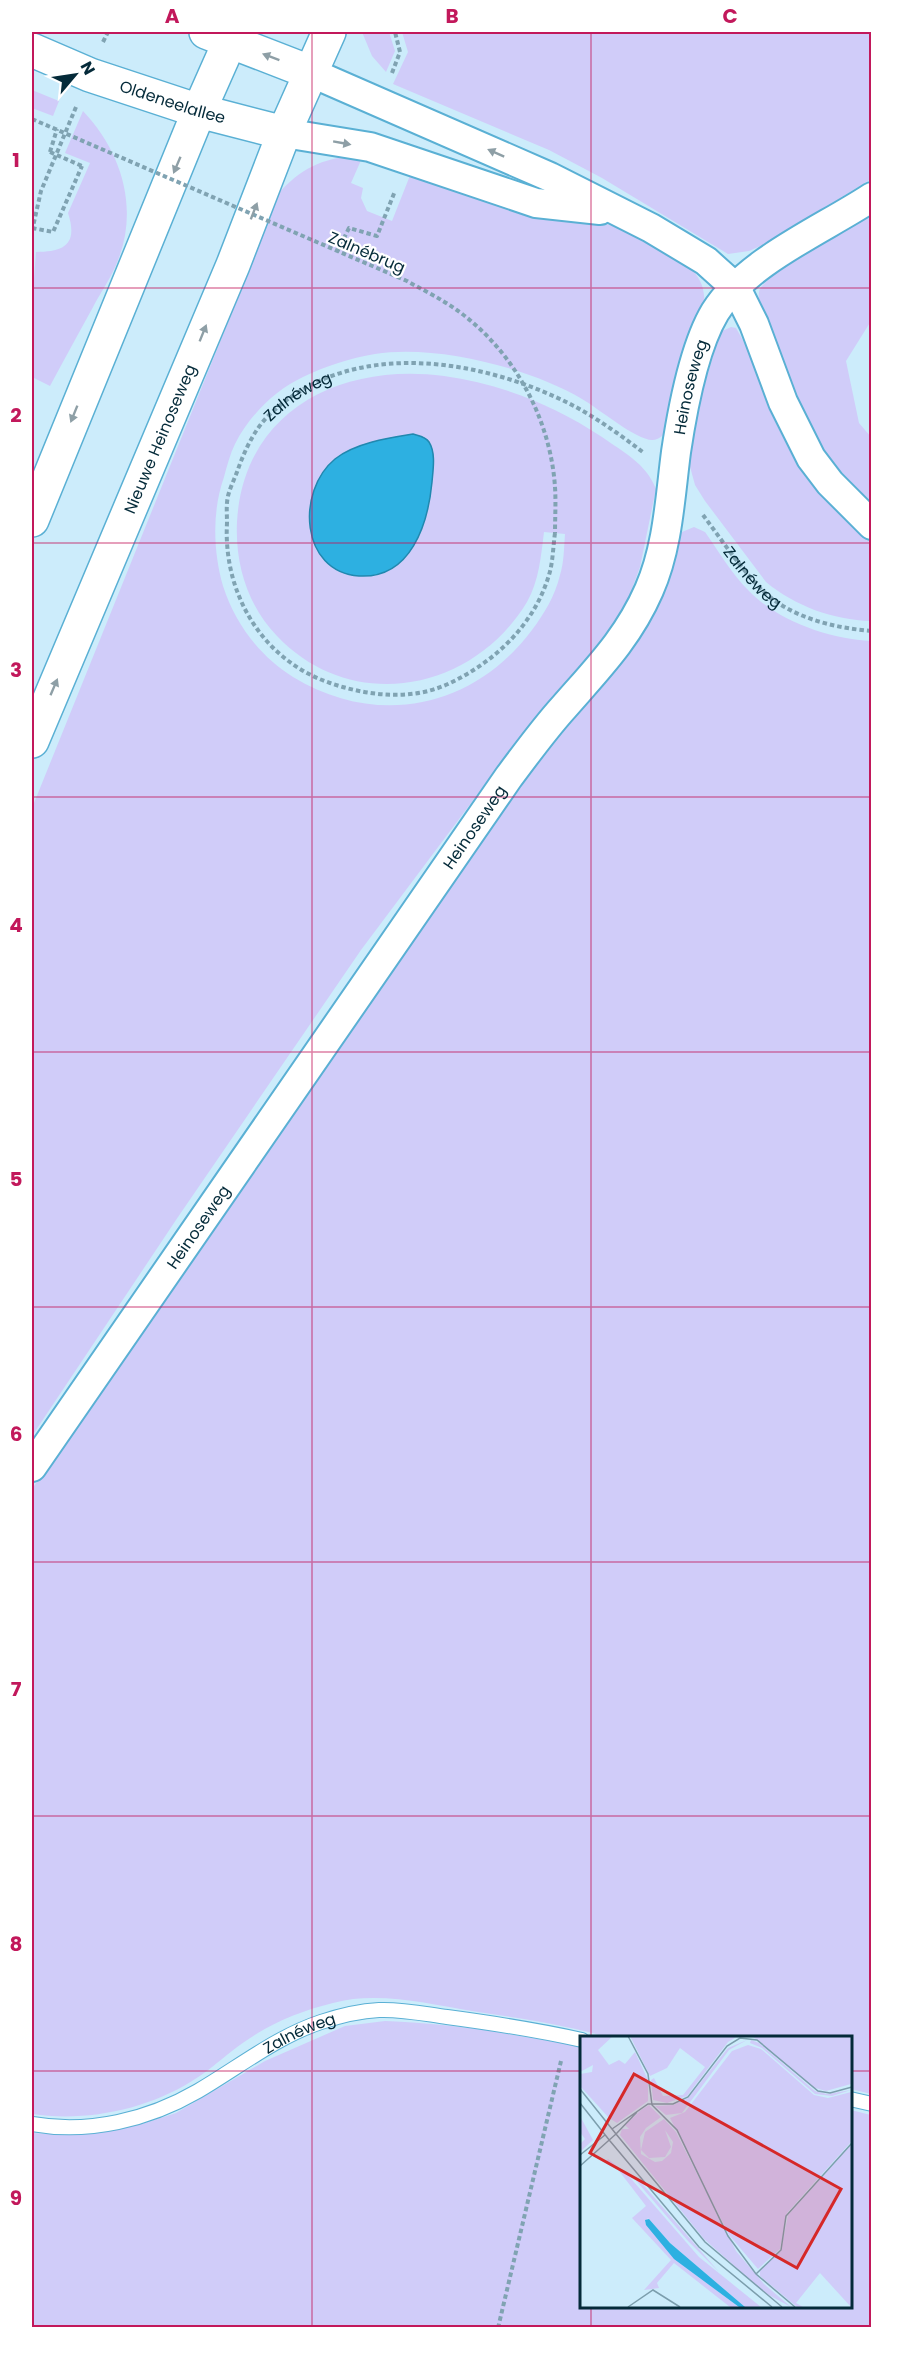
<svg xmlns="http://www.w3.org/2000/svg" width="903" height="2359" font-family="Poppins,sans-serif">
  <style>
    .green { fill: #d0ccf9 }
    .water { fill: #2db0e1; stroke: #2188af; stroke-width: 1.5 }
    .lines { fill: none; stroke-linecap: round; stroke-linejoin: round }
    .lane-casing { stroke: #5ab0d4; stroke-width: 16 }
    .street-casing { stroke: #5ab0d4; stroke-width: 32 }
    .primary-casing { stroke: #5ab0d4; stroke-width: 36 }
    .highway-casing { stroke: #5ab0d4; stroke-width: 36 }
    .path { stroke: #80a3b2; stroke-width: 4; stroke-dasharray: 4.5 3; stroke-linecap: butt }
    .lane { stroke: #fff; stroke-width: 14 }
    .street { stroke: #fff; stroke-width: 28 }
    .primary { stroke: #fff; stroke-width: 33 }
    .highway { stroke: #fff; stroke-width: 33 }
    .path-bridge { stroke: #80a3b2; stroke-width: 4; stroke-dasharray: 4.5 3; stroke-linecap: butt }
    .oneway { fill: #8e9fa6 }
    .grid { fill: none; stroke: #c2185b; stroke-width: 1.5; stroke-opacity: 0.55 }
    .labels { text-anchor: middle; stroke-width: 4.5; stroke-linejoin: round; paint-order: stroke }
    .street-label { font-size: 16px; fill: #042a39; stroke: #fff }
    .inset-road { fill: none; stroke: #7c9ead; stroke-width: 1.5 }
    .view { fill: #d62828; fill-opacity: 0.15; stroke: #d62828; stroke-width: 3 }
    .inset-edge { fill: none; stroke: #042a39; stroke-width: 3 }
    .neatline { fill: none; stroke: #c2185b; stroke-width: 2 }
    .grid-label { font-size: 20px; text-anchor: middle; font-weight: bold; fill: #c2185b }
  </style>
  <rect width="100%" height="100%" fill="#ccecfb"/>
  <path class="green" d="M 362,32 L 389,32 L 395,51 L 386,72 L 372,56 Z
    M 402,32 L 871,32 L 871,179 L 771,241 L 749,251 L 728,254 L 602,178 L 549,150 L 393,84 L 408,52 Z
    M 32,90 L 59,101 L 53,116 L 32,108 Z
    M 83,111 C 121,151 139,207 118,260 C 112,277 100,293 92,309 C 78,334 64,360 50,386 L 32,377 L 32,305 L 36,252 C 65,252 78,244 68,213 L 90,163 L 65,153 Z
    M 355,156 L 362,158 L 351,183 L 363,188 L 361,198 L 367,211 L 392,221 L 411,173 L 621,228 C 645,239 688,256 700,281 C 704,288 705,300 704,308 C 700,325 687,341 681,359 C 674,381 674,405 667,426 C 665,434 661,439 653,440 C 637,441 598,408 582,399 C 530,368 436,344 375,354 C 350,358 326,366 303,377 C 275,390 249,416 235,444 C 230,454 227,466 224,477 C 212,511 213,551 223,586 C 235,623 259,656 293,677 C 377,728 473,709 532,630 C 544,614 555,596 560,575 C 564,563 564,547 565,534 L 544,532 C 541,556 539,581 527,602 C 472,693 351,714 277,636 C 247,605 235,563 237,522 C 243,410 342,362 444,376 C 501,384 554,405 602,437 C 623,452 646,463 656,489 L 640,567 L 622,616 L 581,668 L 534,719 L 361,950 L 178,1217 L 32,1436 L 32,808 L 243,285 C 250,260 254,231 266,208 C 268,203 274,198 278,194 C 300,169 322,158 355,156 Z
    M 871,212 L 871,321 L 846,361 L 859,423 L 871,437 L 871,510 C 855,491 838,473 824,452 C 794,408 778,353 759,303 C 759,299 758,293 760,289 C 770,271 850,225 871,212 Z
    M 731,327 L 736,328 C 752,354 759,381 770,409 C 792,462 828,506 871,543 L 871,621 C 833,620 795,606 766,582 L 705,501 L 695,485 L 689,463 L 700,400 L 720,332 Z
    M 694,527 L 705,532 C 719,552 732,574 749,591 C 779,622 830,639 871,641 L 871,2094 L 851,2089 L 850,2038 C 799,2038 748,2038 696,2038 C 671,2038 645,2040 619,2038 C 602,2037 584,2030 566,2027 C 535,2020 504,2016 472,2011 C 428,2004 378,1991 333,2003 C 296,2012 262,2027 232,2051 C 219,2061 207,2072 192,2081 C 146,2110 85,2122 32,2114 L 32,1489 L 520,784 L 633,648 L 650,620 L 678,538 L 682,532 Z
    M 385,2021 C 452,2023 517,2035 582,2047 L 582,2306 L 850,2306 L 851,2110 L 871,2115 L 871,2327 L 32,2328 L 32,2133 L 75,2135 L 111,2131 L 145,2123 L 176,2113 L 265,2061 L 345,2026 Z"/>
  <path class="water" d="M 413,434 C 419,436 425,436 429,442 C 436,453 433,470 432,482 C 428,524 411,579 359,576 C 300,572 296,491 335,459 C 355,443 388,438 413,434 Z"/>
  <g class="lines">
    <defs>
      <g id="lane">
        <path d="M 850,2099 L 872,2104"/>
        <path id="s3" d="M 32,2124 C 89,2134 148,2120 198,2091 C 239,2067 276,2037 321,2022 C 339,2016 360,2011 379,2010 C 402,2009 425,2014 447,2017 C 492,2023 537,2030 582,2040"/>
      </g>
      <g id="street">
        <path d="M 312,73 L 550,177 L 651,228 L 706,261 L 736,288 L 754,324 L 783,402 L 811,458 L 830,483 L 872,525"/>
        <path d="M 284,133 L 370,147 L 536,203 L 600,210"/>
        <path id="s4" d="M 32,1467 L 508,778 C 526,754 544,729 564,707 C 598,668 628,638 649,590 C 668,547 670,498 676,452 C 682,412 694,347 715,312 C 747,261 822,230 872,197"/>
      </g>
      <g id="primary">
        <path d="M 206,32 L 312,73"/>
        <path id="s5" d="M 32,50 L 90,75 L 199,111 L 284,133 L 329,32"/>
        <path d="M 199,111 L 234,32"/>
      </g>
      <g id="highway">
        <path d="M 32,520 L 199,111"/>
        <path id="s6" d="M 32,741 L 233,265 L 284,133"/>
      </g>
    </defs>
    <use href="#lane" class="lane-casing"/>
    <use href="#street" class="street-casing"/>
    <use href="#primary" class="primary-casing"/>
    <use href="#highway" class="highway-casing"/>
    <g class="path">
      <path d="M 103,42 L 108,32"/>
      <path d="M 392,73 L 400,52 L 395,32"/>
      <path d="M 50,152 L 57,129"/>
      <path d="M 32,228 L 53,232 L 82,166"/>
      <path d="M 32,231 L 41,191 L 76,107"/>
      <path d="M 337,252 L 349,228 L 377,236 L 395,191"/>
      <path id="s1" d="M 703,515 C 721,539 739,566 760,588 C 788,617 833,628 872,631"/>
      <path id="s2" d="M 555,533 C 553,547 553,562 549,575 C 534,625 495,662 448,684 C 411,701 368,696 330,683 C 262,660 223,593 227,523 C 227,514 226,505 228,496 C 230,488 234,480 237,472 C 244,452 253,432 267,417 C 348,336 482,358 574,406 C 598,419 622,436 644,453"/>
      <path d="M 498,2328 L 561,2061"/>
    </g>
    <use href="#lane" class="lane"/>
    <use href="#street" class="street"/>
    <use href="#primary" class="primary"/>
    <use href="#highway" class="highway"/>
    <path class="path-bridge" d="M 32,119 L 407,281 C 419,288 432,294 443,301 C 508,340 550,413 555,487 C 556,502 555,518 555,533
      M 50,152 L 82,166"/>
  </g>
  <defs><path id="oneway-solid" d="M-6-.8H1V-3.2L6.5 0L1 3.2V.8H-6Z" transform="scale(1.5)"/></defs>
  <g class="oneway">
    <use href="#oneway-solid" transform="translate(271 57) rotate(-159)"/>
    <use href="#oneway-solid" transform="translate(342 143) rotate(10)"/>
    <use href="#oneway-solid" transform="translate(496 153) rotate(-156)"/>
    <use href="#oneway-solid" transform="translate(177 165) rotate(113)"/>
    <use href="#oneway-solid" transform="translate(254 211) rotate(-69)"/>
    <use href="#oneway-solid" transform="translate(203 333) rotate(-68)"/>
    <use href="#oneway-solid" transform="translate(74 414) rotate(112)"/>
    <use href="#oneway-solid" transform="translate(54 687) rotate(-67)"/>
  </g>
  <path class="grid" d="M 312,32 L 312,2328M 591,32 L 591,2038M 32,288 L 872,288M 32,543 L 872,543M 32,797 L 872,797M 32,1052 L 872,1052M 32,1307 L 872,1307M 32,1562 L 872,1562M 32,1816 L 872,1816M 32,2071 L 582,2071M 850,2071 L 872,2071M 591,2306 L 591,2328"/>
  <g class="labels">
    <g class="street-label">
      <text dy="6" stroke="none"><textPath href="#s5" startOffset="150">Oldeneelallee</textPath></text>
      <text transform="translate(367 252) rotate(23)" y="6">Zalnébrug</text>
      <text dy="6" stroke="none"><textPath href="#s4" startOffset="1281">Heinoseweg</textPath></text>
      <text dy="6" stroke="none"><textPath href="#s2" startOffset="674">Zalnéweg</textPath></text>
      <text dy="6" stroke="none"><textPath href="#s6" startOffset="328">Nieuwe Heinoseweg</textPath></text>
      <text dy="6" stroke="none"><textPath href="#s1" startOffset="80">Zalnéweg</textPath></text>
      <text dy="6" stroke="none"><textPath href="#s4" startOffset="778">Heinoseweg</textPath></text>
      <text dy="6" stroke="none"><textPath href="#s4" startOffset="292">Heinoseweg</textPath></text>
      <text dy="6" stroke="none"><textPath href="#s3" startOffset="290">Zalnéweg</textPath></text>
    </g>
  </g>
  <g transform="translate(580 2036)">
    <rect width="272" height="272" fill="#ccecfb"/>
    <path d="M 0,0 L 33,0 L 18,14 L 29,29 L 39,24 L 45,28 L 55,16 L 68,44 L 68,65 L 37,87 L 29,82 L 0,50 L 0,38 L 12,36 L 13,29 L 0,36 ZM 50,0 L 158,0 L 148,6 L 107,60 L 87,67 L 73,64 L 71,44 L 74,42 L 83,60 L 103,59 L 125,31 L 100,12 L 87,32 L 70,40 ZM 172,0 L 271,0 L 271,48 L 246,55 L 232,51 ZM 167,4 L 149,14 L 102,77 L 86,79 L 75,70 L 93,69 L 108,62 L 148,12 ZM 171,4 L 179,7 L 235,55 L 247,58 L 271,54 L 252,60 L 235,58 L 182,12 L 170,7 ZM 168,9 L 181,13 L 234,59 L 248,62 L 271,56 L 271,106 L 207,177 L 200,213 L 178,233 L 149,199 L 90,82 L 105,76 L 152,15 ZM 69,69 L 81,81 L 66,92 L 60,101 L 61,118 L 75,126 L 82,125 L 91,117 L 93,106 L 85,94 L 91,111 L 85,121 L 69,122 L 61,114 L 65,96 L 84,83 L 96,96 L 156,215 L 184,248 L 211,271 L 185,257 L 124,203 L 40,99 L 42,93 L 49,93 L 45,89 L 61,74 ZM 0,80 L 13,104 L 0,116 L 0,108 L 5,103 L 0,96 ZM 271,109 L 271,271 L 240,237 L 216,267 L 223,271 L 217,271 L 180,240 L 180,235 L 201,214 L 208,179 ZM 28,123 L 47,138 L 119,221 L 181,271 L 165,271 L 90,207 L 68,182 L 65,186 L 95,223 L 159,271 L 150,271 L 94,227 L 77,247 L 79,252 L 64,254 L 91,224 L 52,182 L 66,170 L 36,131 L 25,126 ZM 52,140 L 60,145 L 139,236 L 108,205 Z" fill="#d0ccf9"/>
    <path d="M 69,183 L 90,207 L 165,271 L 159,271 L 94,223 L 66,189 L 65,184 Z" fill="#2db0e1"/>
    <path class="inset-road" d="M 48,0 L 68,38 L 72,69 L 97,94 L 148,200 L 176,238 L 215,271M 0,53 L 36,98 L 0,130M 0,67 L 30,105M 32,93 L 68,68 L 93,68 L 108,61 L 147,10 L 160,2 L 177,4 L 238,55 L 250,57 L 272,51M 36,98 L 57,76M 36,98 L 125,206 L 202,271M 30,105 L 119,211 L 192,271M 0,119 L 25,99M 176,238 L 201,214 L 206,180 L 272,107M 48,271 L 73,254 L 100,271"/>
    <path class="view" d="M 54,38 L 261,153 L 217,232 L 10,117 Z"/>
    <rect width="272" height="272" class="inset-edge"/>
  </g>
  <rect width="903" height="2359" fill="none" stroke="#ffffff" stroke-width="66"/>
  <g transform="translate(75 75) rotate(61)" stroke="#ffffff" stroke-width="4.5" paint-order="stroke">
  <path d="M0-4.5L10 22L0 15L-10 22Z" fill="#042a39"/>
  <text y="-9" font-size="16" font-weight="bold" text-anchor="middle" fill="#042a39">N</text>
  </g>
  <rect x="33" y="33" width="837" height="2293" class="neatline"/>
  <g class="grid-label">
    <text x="172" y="23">A</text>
    <text x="452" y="23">B</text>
    <text x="730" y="23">C</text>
    <text x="16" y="167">1</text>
    <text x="16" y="422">2</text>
    <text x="16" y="677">3</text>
    <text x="16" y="932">4</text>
    <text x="16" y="1186">5</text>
    <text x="16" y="1441">6</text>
    <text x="16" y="1696">7</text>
    <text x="16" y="1951">8</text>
    <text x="16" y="2205">9</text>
  </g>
</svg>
